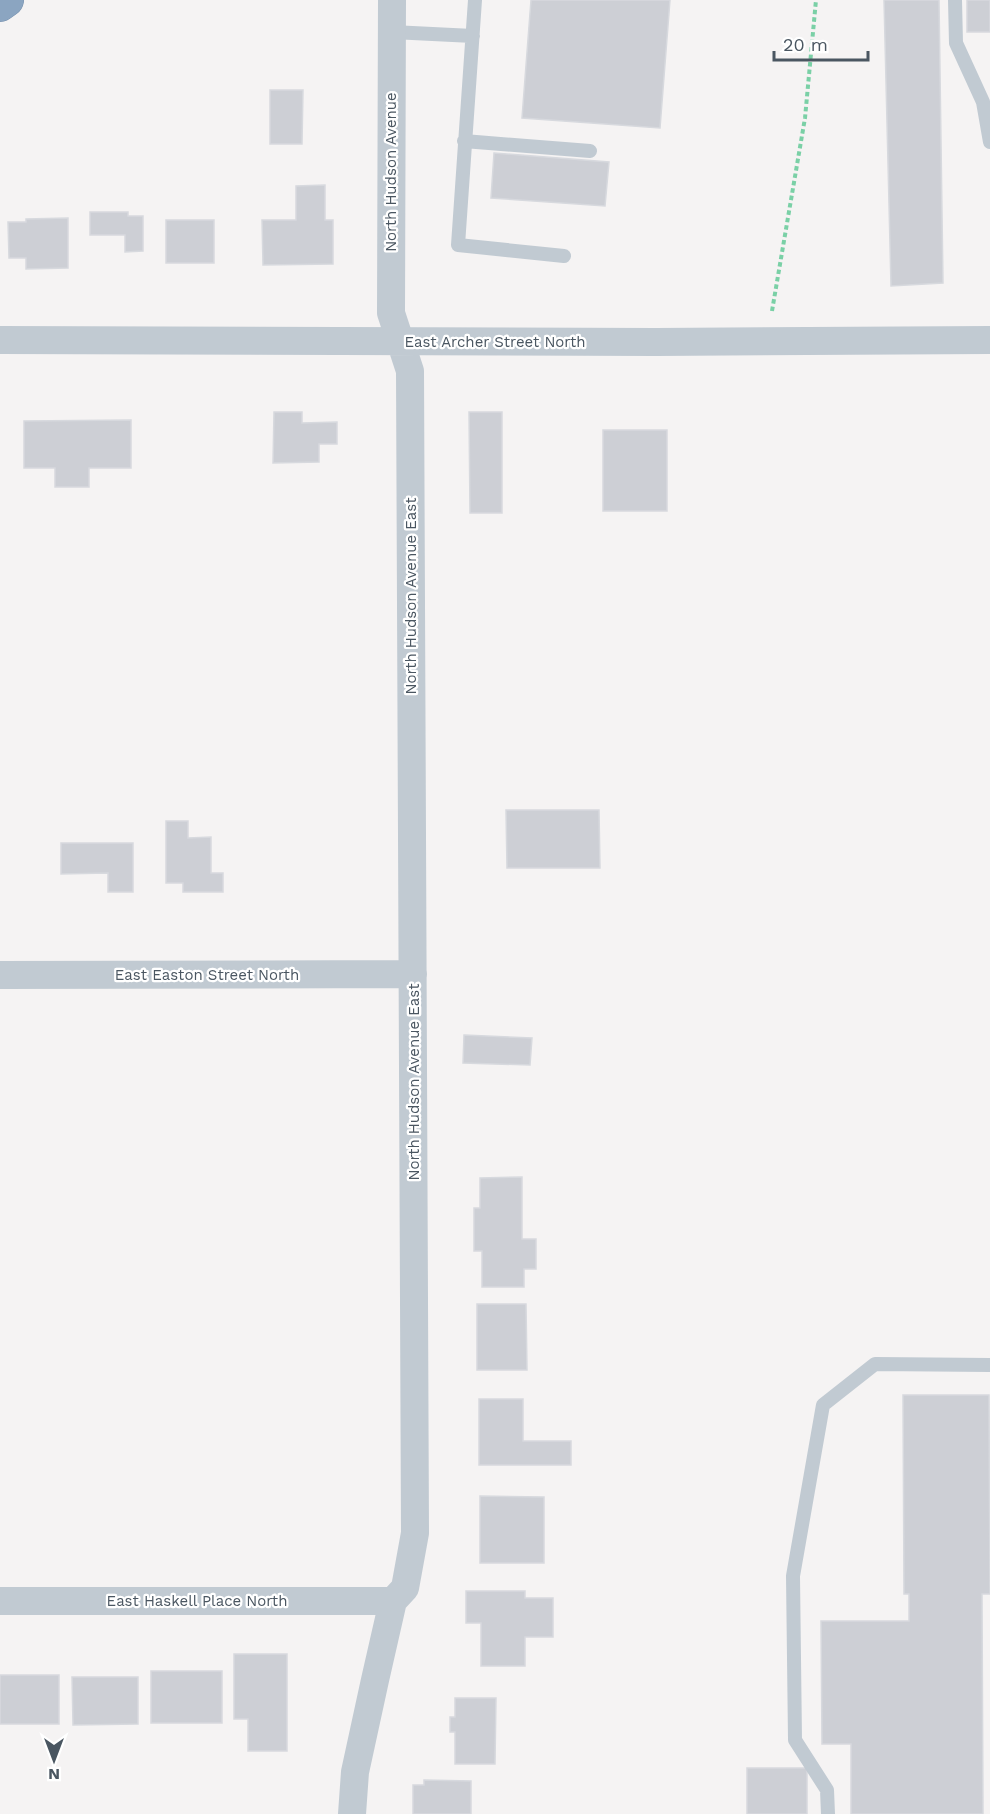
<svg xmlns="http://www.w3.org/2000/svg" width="990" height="1814" font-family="'Work Sans',sans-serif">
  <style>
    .building { fill: #cdcfd5; stroke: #d7d9de; stroke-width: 1.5 }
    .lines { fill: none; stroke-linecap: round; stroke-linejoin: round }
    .highway-casing { stroke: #7690ad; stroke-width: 34 }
    .path { stroke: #7ad0a6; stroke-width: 4; stroke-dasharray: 4.5 3; stroke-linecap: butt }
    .lane { stroke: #c1cad2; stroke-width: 14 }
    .street { stroke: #c1cad2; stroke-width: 28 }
    .highway { stroke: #8ba5c1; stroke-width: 33 }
    .labels { text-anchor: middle; stroke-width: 4.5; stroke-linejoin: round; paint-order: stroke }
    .street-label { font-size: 15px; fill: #4a5661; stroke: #fff }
  </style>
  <rect width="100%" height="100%" fill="#f5f3f3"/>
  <path class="building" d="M 531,0 L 670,0 L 660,128 L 522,118 Z
    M 884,0 L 939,0 L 943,283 L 891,286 Z
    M 967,0 L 990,0 L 990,32 L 967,32 Z
    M 270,90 L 303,90 L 302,144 L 270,144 Z
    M 494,153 L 609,162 L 605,206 L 491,198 Z
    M 325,185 L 325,220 L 333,220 L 333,264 L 263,265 L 262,220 L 296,220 L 296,186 Z
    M 90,212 L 128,212 L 128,216 L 143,216 L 143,251 L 125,252 L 125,235 L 90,235 Z
    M 68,218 L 68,268 L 26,269 L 26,258 L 9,258 L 8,222 L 26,222 L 26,219 Z
    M 166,220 L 214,220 L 214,263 L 166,263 Z
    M 274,412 L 302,412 L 302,423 L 337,422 L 337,444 L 319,444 L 319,462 L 273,463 Z
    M 469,412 L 502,412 L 502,513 L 470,513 Z
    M 131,420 L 131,468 L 89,468 L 89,487 L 55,487 L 55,468 L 24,468 L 24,421 Z
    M 603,430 L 667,430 L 667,511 L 603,511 Z
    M 506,810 L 599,810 L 600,868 L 507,868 Z
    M 166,821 L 188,821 L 188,838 L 211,837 L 211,873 L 223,873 L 223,892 L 183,892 L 183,883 L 166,883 Z
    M 61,843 L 133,843 L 133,892 L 108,892 L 108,873 L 61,874 Z
    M 464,1035 L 532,1038 L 530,1065 L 463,1063 Z
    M 522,1177 L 522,1239 L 536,1239 L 536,1269 L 524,1269 L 524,1287 L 482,1287 L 482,1251 L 474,1251 L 474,1208 L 480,1208 L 480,1178 Z
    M 477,1304 L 526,1304 L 527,1370 L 477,1370 Z
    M 903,1395 L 989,1395 L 990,1594 L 982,1594 L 983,1814 L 851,1814 L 851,1744 L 822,1744 L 821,1621 L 909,1621 L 909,1594 L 904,1594 Z
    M 479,1399 L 523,1399 L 523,1441 L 571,1441 L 571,1465 L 479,1465 Z
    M 480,1496 L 544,1497 L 544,1563 L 480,1563 Z
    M 466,1591 L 525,1591 L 525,1598 L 553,1598 L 553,1637 L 525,1637 L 525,1666 L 481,1666 L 481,1623 L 466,1623 Z
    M 234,1654 L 287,1654 L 287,1751 L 248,1751 L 248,1719 L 234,1719 Z
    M 151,1671 L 222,1671 L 222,1723 L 151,1723 Z
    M 0,1675 L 59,1675 L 59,1724 L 0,1724 Z
    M 72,1677 L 138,1677 L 138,1724 L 73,1725 Z
    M 455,1698 L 496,1698 L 495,1764 L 455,1764 L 455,1732 L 450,1732 L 450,1717 L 455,1717 Z
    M 747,1768 L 807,1768 L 807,1814 L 747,1814 Z
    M 424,1780 L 471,1781 L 471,1814 L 413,1814 L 413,1785 L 424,1785 Z"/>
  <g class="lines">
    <defs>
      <path id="highway" d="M 0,5 L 7,0"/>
    </defs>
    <use href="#highway" class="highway-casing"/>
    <path class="path" d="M 772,311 L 805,118 L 816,0"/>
    <path class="lane" d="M 475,0 L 458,245 L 564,256
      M 955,0 L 956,43 L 983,102 L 990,142
      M 392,32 L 473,36
      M 464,141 L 590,151
      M 828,1814 L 827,1790 L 795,1740 L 793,1576 L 823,1405 L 875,1364 L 990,1365"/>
    <path class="street" d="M 0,340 L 656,342 L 990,340
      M 0,975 L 413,974
      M 0,1601 L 393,1601
      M 352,1814 L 355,1772 L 375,1680 L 393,1601 L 405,1588 L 415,1533 L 410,371 L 391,313 L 392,0"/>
    <use href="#highway" class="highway"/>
  </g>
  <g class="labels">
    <g class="street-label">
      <text transform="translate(391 172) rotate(-90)" y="5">North Hudson Avenue</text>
      <text x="495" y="347">East Archer Street North</text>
      <text transform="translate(411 596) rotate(-90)" y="5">North Hudson Avenue East</text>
      <text x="207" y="980">East Easton Street North</text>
      <text transform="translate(414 1082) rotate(-90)" y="5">North Hudson Avenue East</text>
      <text x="197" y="1606">East Haskell Place North</text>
    </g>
  </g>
  <g transform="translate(54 1760) rotate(180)" stroke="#ffffff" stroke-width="4.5" paint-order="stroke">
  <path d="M0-4.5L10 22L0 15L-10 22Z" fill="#4a5661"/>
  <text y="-9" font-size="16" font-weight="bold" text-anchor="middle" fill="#4a5661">N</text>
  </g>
  <path d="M774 51v9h94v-9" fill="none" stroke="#4a5661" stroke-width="3"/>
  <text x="783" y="51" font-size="18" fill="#4a5661" stroke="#ffffff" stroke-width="4.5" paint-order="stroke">20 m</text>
</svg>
